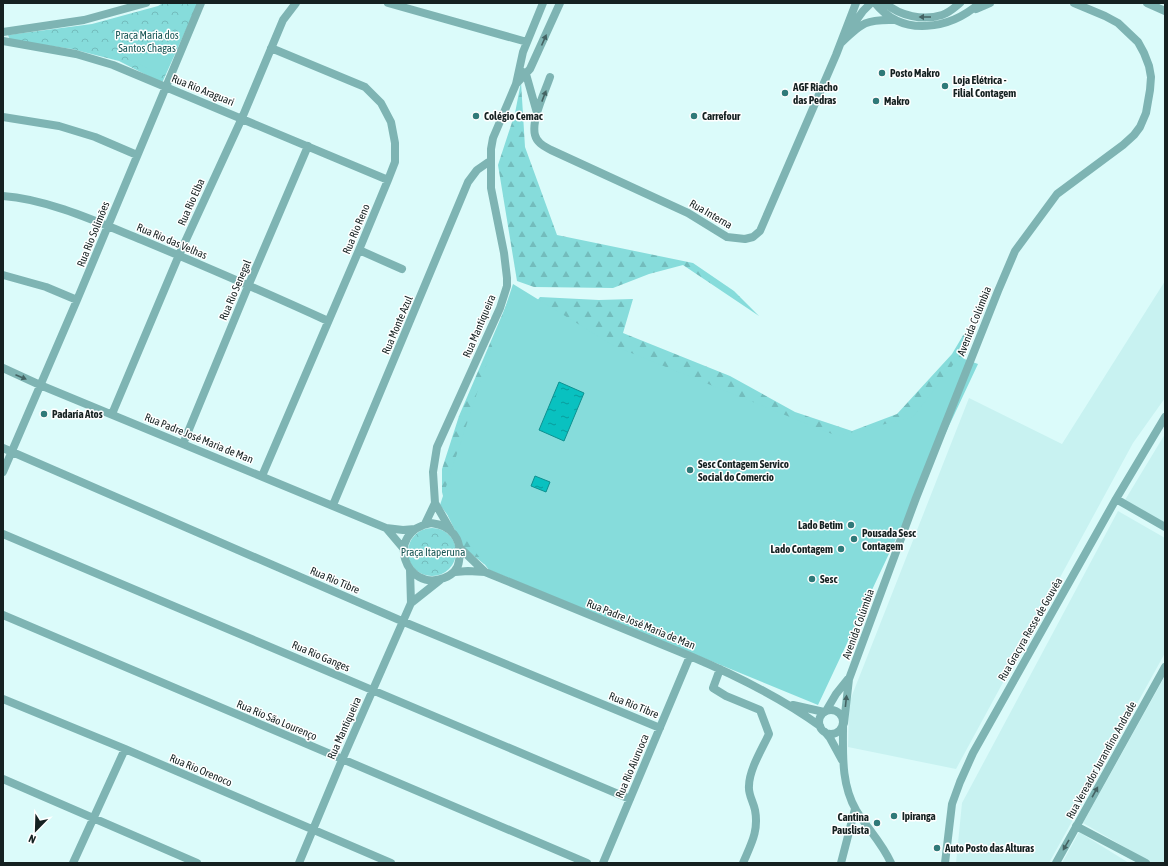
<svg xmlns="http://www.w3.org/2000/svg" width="1168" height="866" font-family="'Asap Condensed',sans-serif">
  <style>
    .built { fill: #c8f2f1 }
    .forest { fill: url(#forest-firs) }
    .park { fill: url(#park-crowns) }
    .pitch { fill: #86dcdb }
    .water { fill: url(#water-ripples); stroke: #0d9190 }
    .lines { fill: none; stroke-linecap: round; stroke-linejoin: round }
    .minor { stroke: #7eb4b3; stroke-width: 8 }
    .oneway { fill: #446363 }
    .poi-dot { fill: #2f7978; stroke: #fff; stroke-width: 1.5 }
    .labels { text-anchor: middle; stroke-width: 3; stroke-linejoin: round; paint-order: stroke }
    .park-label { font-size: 11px; fill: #175655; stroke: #fff }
    .poi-label { font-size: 11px; font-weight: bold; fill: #152121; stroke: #fff; text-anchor: start }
    .street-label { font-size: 11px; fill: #152121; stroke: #fff }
  </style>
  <defs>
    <pattern id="forest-firs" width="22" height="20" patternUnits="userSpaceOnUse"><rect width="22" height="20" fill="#86dcdb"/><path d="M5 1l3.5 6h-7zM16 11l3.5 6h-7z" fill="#73bcbc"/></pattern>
    <pattern id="park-crowns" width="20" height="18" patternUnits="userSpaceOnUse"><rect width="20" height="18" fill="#86dcdb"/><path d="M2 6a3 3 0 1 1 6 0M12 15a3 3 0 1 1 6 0" fill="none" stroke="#73bcbc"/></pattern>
    <pattern id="water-ripples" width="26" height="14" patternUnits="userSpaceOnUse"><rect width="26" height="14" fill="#09c1c0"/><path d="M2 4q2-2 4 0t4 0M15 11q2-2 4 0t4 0" fill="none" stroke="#089c9c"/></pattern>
  </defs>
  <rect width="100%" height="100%" fill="#dbfbfa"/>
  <path class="built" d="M 1165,281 L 1165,398 L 1133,443 L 956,769 L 848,747 L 849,703 L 969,398 L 1062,444 Z
    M 1165,434 L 1165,523 L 1125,500 Z
    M 1118,511 L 1165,538 L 1165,653 L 1049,863 L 956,863 L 962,803 Z
    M 1165,676 L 1165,863 L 1152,863 L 1083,823 Z
    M 1079,832 L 1129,863 L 1062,863 Z"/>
  <path class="forest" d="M 521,82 L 525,147 L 557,235 L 693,263 L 734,291 L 759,316 L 683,265 L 649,274 L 613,288 L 534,287 L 517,281 L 498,165 L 515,113 Z
    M 540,297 L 599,300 L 633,299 L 623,333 L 730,376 L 795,412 L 852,431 L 897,414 L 952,354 L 965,332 L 966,354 L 952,378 L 919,425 L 874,453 L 520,323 Z
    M 508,301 L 666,643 L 484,564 L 463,547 L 448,516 L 442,492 L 442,469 L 459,416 Z"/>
  <path class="park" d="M 163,3 L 198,3 L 162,83 L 119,61 L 72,49 L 10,40 L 8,35 L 92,24 L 158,6 Z
    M408 552a24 24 0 1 1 48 0a24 24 0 1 1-48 0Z"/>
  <path class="pitch" d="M 138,41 L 171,56 L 163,75 L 129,60 Z
    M 513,284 L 614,346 L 837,436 L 913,417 L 959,357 L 978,364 L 818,705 L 489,570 L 440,505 Z"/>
  <path class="water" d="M 559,382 L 584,393 L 564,441 L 539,430 Z
    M 535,476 L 550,482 L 546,492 L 531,486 Z"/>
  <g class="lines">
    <path class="minor" d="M 388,3 L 527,42
      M 875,3 C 903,38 950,29 980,3
      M 885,3 C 900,16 923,21 942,15 C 949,13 954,8 960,3
      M 1147,3 L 1165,11
      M 976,9 L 990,3
      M 3,32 L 84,20 L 146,3
      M 848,32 L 863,11 L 871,3
      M 3,41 L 76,54 L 113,65 L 388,180
      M 842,42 C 862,23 866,19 895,20
      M 523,72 L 526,74 L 537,113
      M 550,77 C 545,92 531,120 535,135 C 537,143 544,146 551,150 L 688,213 L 727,237 L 745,239 L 753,237 L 760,231 L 836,55 L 856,3
      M 516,84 L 530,69 L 560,3
      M 3,117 L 59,126 L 95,137 L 137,155
      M 3,196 C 48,199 100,223 142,240 C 204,266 267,293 328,321
      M 359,250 L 402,269
      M 3,275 L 46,287 L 77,300
      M 3,368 L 40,385 L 386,528 L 403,530 L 415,529
      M 112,414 L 179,255 L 242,118 L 283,20 L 296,3
      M 183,444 L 249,284 L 308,146
      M 3,448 L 404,622 L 660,728
      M 3,472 L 77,300 L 201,3
      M 262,476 L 359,250 L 388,180 L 395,162 L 395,143 L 391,122 L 381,103 L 365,87 L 271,48
      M 1116,499 L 1165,527
      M 333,505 L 468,182 L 477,170 L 490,161
      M 431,523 C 451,525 463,539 459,561 C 458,570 452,575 444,578 C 406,593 383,532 431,523 Z
      M 425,524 L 435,503
      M 386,528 L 403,548
      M 450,529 L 435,503 L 433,472 L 437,447 L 500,308 L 507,286 L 507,278 L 504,253 L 491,188 L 491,149 L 493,138 L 516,84 L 523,52 L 543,3
      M 3,534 L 630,799
      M 459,547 L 485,572
      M 455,572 L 468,571 L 485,572 L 690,656 C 735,675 780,697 820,726
      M 411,603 L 440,580
      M 3,615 L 587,863
      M 720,669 L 713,688 L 726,696 L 760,710 L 769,734 C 762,749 749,770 749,786 C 748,794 753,801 755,810 C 759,831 751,844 743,863
      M 3,699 L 125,749 L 391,863
      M 793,705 L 824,712
      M819 722a12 12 0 1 1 24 0a12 12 0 1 1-24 0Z
      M 826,711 L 836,694 L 848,679
      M 844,723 L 849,679 L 916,498 L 998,291 L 1015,251 L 1057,194 L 1123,145 L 1134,135 L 1140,127 L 1146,113 L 1150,90 L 1151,77 L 1149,66 L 1144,53 L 1138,42 L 1118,23 L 1105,16 L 1074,3
      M 843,726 C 843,754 841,784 856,810 C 867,828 882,843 891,863
      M 825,732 L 830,738 L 842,760
      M 3,779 L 197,863
      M 1076,826 L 1146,863
      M 73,863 L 125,749
      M 299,863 L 342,760 L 411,603 L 410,570
      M 603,863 L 690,656
      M 841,863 L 855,809
      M 945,863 L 952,804 L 960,782 L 973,753 L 1116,499 L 1165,417
      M 1056,863 L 1165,667"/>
  </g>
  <defs><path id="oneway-solid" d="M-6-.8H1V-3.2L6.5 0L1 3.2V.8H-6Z"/></defs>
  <g class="oneway">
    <use href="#oneway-solid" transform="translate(925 17) rotate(-180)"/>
    <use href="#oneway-solid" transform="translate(544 40) rotate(-66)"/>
    <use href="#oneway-solid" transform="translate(544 96) rotate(-69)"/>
    <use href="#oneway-solid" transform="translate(21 377) rotate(23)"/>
    <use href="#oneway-solid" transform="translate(846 701) rotate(-84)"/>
    <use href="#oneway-solid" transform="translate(1095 792) rotate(-61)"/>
    <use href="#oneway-solid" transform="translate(1066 845) rotate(120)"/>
  </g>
  <g class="poi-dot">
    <circle cx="882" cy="73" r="4"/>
    <circle cx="945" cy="86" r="4"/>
    <circle cx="785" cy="93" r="4"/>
    <circle cx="876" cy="101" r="4"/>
    <circle cx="476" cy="116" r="4"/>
    <circle cx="694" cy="116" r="4"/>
    <circle cx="44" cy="414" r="4"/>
    <circle cx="690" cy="470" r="4"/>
    <circle cx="851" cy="525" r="4"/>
    <circle cx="854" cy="539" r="4"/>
    <circle cx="841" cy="549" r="4"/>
    <circle cx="812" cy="579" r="4"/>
    <circle cx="894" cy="816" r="4"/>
    <circle cx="877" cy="823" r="4"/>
    <circle cx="937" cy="848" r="4"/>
  </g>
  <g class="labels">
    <g class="park-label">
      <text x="147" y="39">Praça Maria dos<tspan x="147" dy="13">Santos Chagas</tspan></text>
      <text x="433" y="556">Praça Itaperuna</text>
    </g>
    <g class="poi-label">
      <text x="890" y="77">Posto Makro</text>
      <text x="953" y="84">Loja Elétrica -<tspan x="953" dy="13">Filial Contagem</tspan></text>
      <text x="793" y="91">AGF Riacho<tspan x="793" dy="13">das Pedras</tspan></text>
      <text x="884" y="105">Makro</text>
      <text x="484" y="120">Colégio Cemac</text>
      <text x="702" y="120">Carrefour</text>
      <text x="52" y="418">Padaría Atos</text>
      <text x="698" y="468">Sesc Contagem Servico<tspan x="698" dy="13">Social do Comercio</tspan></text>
      <text x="843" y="529" text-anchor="end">Lado Betim</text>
      <text x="862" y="537">Pousada Sesc<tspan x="862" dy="13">Contagem</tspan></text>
      <text x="833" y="553" text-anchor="end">Lado Contagem</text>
      <text x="820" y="583">Sesc</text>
      <text x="902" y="820">Ipiranga</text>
      <text x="869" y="821" text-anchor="end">Cantina<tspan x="869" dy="13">Pauslista</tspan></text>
      <text x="945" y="852">Auto Posto das Alturas</text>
    </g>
    <g class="street-label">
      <text transform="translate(203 90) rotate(22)" y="4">Rua Rio Araguari</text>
      <text transform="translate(191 202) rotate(-66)" y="4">Rua Rio Elba</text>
      <text transform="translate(711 214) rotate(30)" y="4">Rua Interna</text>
      <text transform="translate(356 229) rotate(-67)" y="4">Rua Rio Reno</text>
      <text transform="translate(93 234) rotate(-68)" y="4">Rua Rio Solimões</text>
      <text transform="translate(172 241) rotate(23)" y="4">Rua Rio das Velhas</text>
      <text transform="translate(235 290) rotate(-67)" y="4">Rua Rio Senegal</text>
      <text transform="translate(974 321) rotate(-68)" y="4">Avenida Colúmbia</text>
      <text transform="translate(397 325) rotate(-67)" y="4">Rua Monte Azul</text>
      <text transform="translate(479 326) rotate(-67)" y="4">Rua Mantiqueira</text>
      <text transform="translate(199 438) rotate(22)" y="4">Rua Padre José Maria de Man</text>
      <text transform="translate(335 580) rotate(23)" y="4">Rua Rio Tibre</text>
      <text transform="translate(641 624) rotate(22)" y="4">Rua Padre José Maria de Man</text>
      <text transform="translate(858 624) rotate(-70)" y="4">Avenida Colúmbia</text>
      <text transform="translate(1030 629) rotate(-60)" y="4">Rua Gracyra Resse de Gouvêa</text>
      <text transform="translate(321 656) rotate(23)" y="4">Rua Rio Ganges</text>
      <text transform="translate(634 705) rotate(22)" y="4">Rua Rio Tibre</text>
      <text transform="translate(277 720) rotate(23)" y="4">Rua Rio São Lourenço</text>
      <text transform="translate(344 728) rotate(-66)" y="4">Rua Mantiqueira</text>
      <text transform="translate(1101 760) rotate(-61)" y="4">Rua Vereador Jurandino Andrade</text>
      <text transform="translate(632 766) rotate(-67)" y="4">Rua Rio Aiuruoca</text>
      <text transform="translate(201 770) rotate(23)" y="4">Rua Rio Orenoco</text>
    </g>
  </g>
  <rect width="1168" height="866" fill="none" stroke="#152121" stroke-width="8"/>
  <g transform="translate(36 830) rotate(203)" stroke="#ffffff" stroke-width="3" paint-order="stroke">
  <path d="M0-3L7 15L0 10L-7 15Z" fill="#152121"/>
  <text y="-6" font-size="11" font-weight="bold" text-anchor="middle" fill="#152121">N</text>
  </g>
</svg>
